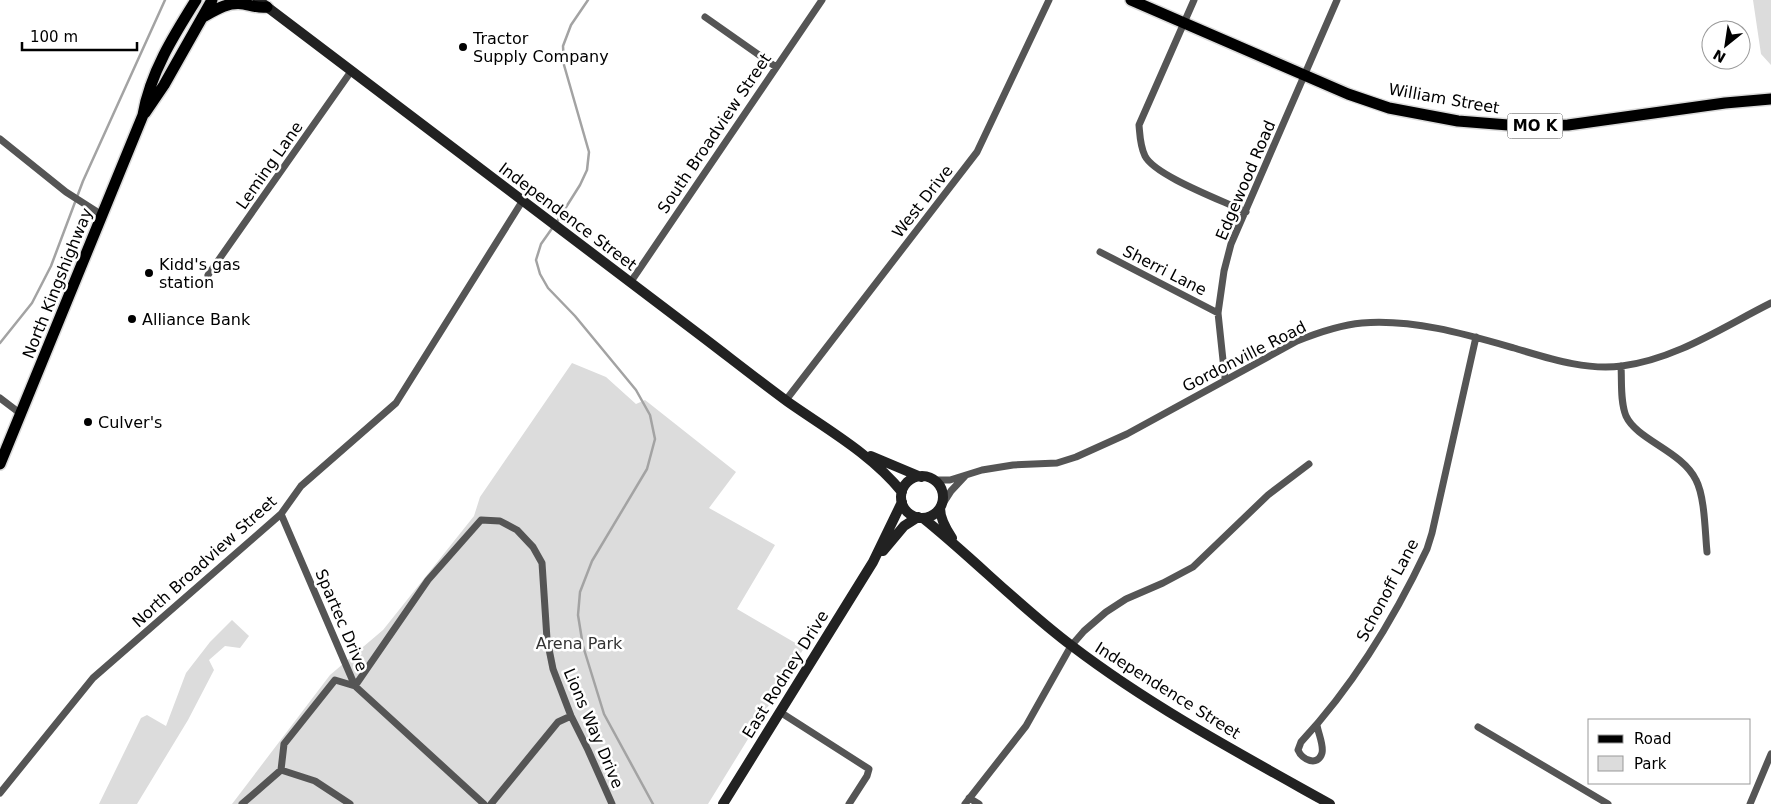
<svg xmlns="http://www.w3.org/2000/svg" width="1771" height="804" font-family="'DejaVu Sans',sans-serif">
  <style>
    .green { fill: #dcdcdc }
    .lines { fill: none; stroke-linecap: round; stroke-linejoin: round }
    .stream { stroke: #a3a3a3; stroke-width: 2.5 }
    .primary-casing { stroke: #dbdbdb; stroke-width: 14 }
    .street { stroke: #555; stroke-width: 7 }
    .secondary { stroke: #222; stroke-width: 10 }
    .primary { stroke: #000; stroke-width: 11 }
    .poi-dot { fill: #000; stroke: #fff; stroke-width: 2 }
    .labels { text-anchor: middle; stroke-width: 5; stroke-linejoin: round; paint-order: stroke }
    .shield { fill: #fff; stroke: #4c4c4c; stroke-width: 1 }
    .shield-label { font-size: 15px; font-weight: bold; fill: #000 }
    .poi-label { font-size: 16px; fill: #000; stroke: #fff; text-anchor: start }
    .street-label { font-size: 16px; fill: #000; stroke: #fff }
    .park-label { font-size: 16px; fill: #333; stroke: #fff }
  </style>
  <rect width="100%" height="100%" fill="#fff"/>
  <path class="green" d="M 1753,0 L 1771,0 L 1771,65 L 1761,54 Z
    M 572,363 L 606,377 L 636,404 L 645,400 L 736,472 L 709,508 L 775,545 L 737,609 L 804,648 L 708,804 L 232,804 L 330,675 L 383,630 L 474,516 L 480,497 Z
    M 232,620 L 249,636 L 240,648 L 225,646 L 209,660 L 214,670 L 188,720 L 137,804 L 99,804 L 141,718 L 147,715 L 166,726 L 186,673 L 210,642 Z"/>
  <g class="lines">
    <path class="stream" d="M 556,223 L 580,185 L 587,170 L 589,152 L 564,65 L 563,46 L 571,25 L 588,0
      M 553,227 L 541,244 L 536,260 L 540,274 L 548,288 L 575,316 L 636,390 L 650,415 L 655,439 L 647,469 L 592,561 L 580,592 L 578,615 L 583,646 L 604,714 L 653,804
      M 0,343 L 32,303 L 51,266 L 83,181 L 165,0"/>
    <defs>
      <path id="primary" d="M 1131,0 L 1348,94 L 1389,108 L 1458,121 L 1521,126 L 1568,125 L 1725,103 L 1771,99
        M 203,17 C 215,10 229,1 244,4 C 253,6 258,8 267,7
        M 145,113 L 164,85 L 212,0
        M 0,464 L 143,115 C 150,73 174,35 196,0"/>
    </defs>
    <use href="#primary" class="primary-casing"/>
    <path class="street" d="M 1194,0 L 1139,125 C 1140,136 1140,146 1145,156 C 1155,176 1224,201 1246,212
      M 705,17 L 776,67
      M 0,139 L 66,192 L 102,215
      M 1100,252 L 1218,313
      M 208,275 L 352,70
      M 630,283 L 822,0
      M 1621,366 C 1622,382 1620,401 1626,416 C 1637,440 1682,451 1696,480 C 1705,497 1705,533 1707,552
      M 1225,379 L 1218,313 L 1224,271 L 1231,244 L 1337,0
      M 0,398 L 21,414
      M 786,400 L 977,152 L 1049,0
      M 934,480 L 950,480 L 982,470 L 1013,465 L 1057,463 L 1076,457 L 1127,434 L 1297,341 C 1317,333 1340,325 1362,323 C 1414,319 1465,334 1514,348 C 1548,358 1586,371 1622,366 C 1676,359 1723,327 1771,303
      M 942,505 L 951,491 L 965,476
      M 281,514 L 355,686 L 484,804
      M 780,712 L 869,769 L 867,776 L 849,804
      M 1317,725 C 1318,733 1324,745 1322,753 C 1318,767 1302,760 1298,750 L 1301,742 C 1353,686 1394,619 1427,549 L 1432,533 L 1476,337
      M 1478,727 L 1608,804
      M 281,770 L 315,781 L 350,804
      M 0,793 L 93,678 L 281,514 L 301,486 L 396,403 L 523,200
      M 969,798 L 979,804
      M 242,804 L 281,770 L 284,744 L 335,680 L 355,686 L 428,580 L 481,520 L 500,521 L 517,530 L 533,547 L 542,563 L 547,639 L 553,669 L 571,716 L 588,750 L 612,804
      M 491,804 L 558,722 L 571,716
      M 965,804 L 1026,726 L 1071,646 L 1084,631 L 1106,612 L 1126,599 L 1163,583 L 1193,567 L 1268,495 L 1309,464
      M 1750,804 L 1771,754"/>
    <path class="secondary" d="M 258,0 C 406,111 552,224 700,335 C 729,357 758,380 788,402 C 828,430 871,454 902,492
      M 871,456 L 921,477
      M901 497a21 21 0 1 1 42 0a21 21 0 1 1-42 0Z
      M 940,508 C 940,519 946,529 952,538
      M 923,518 C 974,559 1020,607 1072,646 C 1152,707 1242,755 1330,804
      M 883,551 L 904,526 L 918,517
      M 723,804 L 873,562 L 902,502"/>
    <use href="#primary" class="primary"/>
  </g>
  <g class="poi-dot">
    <circle cx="463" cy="47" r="5"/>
    <circle cx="149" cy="273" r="5"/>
    <circle cx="132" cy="319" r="5"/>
    <circle cx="88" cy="422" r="5"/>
  </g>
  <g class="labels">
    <rect class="shield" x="1507.5" y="113.5" width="55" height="25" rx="4"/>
    <g class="shield-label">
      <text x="1535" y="131">MO K</text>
    </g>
    <g class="poi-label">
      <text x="473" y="44">Tractor<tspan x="473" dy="18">Supply Company</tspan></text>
      <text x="159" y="270">Kidd's gas<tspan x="159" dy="18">station</tspan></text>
      <text x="142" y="325">Alliance Bank</text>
      <text x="98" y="428">Culver's</text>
    </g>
    <g class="street-label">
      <text transform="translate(1444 98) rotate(10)" y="6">William Street</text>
      <text transform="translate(714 133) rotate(-56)" y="6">South Broadview Street</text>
      <text transform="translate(269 165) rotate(-55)" y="6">Leming Lane</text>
      <text transform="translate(1245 180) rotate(-67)" y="6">Edgewood Road</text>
      <text transform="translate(922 201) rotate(-52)" y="6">West Drive</text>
      <text transform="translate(568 216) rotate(37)" y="6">Independence Street</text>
      <text transform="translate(1165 270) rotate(27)" y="6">Sherri Lane</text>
      <text transform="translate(57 283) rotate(-68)" y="6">North Kingshighway</text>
      <text transform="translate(1244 356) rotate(-27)" y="6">Gordonville Road</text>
      <text transform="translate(204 561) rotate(-42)" y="6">North Broadview Street</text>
      <text transform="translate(1387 590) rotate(-62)" y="6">Schonoff Lane</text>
      <text transform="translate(342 620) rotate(67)" y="6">Spartec Drive</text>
      <text transform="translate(785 674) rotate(-58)" y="6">East Rodney Drive</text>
      <text transform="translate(1168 690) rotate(32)" y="6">Independence Street</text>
      <text transform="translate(594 728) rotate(67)" y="6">Lions Way Drive</text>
    </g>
    <g class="park-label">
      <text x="579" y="649">Arena Park</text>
    </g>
  </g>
  <rect x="1588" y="719" width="162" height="65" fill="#ffffff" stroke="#999999"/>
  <rect x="1598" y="735" width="25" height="8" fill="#000000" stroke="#999999"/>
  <text x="1634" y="744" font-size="15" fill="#000000">Road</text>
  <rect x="1598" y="756" width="25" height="15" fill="#dcdcdc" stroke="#999999"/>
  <text x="1634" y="769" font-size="15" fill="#000000">Park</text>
  <g transform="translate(1726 45) rotate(210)"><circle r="24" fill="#ffffff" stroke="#999999"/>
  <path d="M0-4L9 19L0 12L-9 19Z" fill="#000000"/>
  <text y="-8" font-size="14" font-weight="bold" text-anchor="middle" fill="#000000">N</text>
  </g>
  <path d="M22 42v8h115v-8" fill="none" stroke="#000000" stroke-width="2.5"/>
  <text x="30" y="42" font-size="15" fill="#000000" stroke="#ffffff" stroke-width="4" paint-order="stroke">100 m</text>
</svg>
